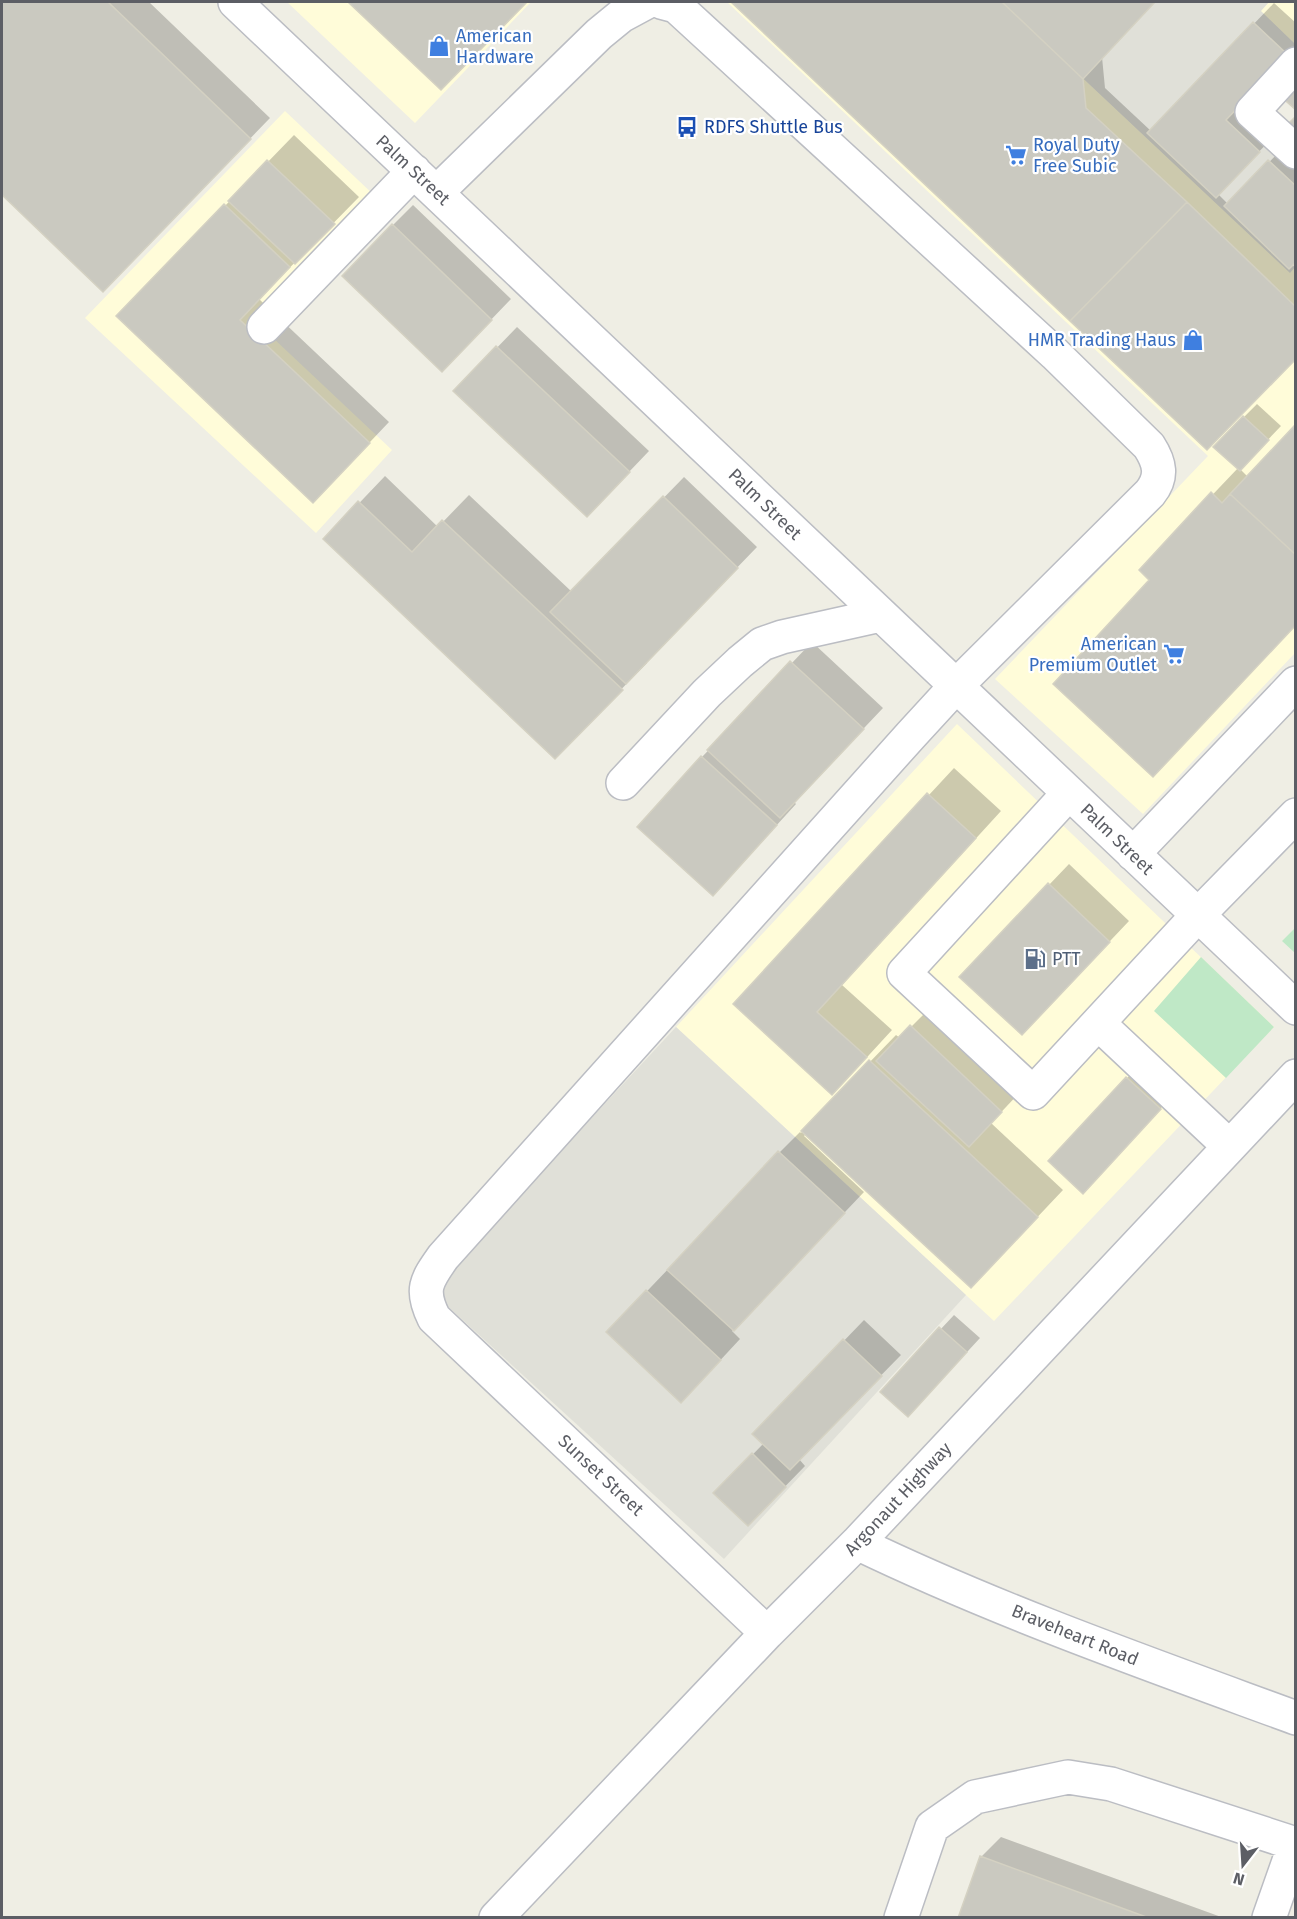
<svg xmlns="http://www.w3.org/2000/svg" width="1297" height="1919" font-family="'Fira Sans',sans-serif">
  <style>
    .commercial { fill: #fffcd9 }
    .industrial { fill: #e0e0d8 }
    .green { fill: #bfe8c6 }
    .shadow { fill: #0003 }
    .building { fill: #cac9c0; stroke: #d4d1c2; stroke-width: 1.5 }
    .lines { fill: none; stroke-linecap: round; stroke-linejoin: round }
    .minor-casing { stroke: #bbbdc3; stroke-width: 36 }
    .minor { stroke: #fff; stroke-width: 33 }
    .labels { text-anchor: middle; stroke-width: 4.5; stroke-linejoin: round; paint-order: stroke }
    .shop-label { font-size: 18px; fill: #366cbe; stroke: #fff; text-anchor: start }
    .transit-label { font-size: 18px; fill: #164399; stroke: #fff; text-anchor: start }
    .street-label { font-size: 18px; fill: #5c5e65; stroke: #fff }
    .service-label { font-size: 18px; fill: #4e5e75; stroke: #fff; text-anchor: start }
  </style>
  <rect width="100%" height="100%" fill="#efeee4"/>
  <path class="commercial" d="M 287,2 L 531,2 L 415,123 Z
    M 727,2 L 1002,2 L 1290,272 L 1295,267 L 1295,653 L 1143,814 L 995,679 L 1208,456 Z
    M 1269,2 L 1295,2 L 1295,44 L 1260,11 Z
    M 285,111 L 393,213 L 272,337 L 392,450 L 316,533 L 85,318 Z
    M 957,724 L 1274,1027 L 994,1321 L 676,1027 Z"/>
  <path class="industrial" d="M 1002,2 L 1269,2 L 1261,11 L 1295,44 L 1295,53 L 1237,113 L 1295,167 L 1295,267 L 1290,273 Z
    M 676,1027 L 966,1295 L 724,1559 L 431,1291 Z"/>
  <path class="green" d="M 1295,928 L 1295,953 L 1282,941 Z
    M 1201,957 L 1274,1027 L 1226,1078 L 1154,1011 Z"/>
  <path class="shadow" d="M 2,2 L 149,2 L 270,118 L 103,290 L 2,193 Z
    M 350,2 L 525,2 L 441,88 Z
    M 734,2 L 1155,2 L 1102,57 L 1105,88 L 1151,131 L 1274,3 L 1296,23 L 1296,46 L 1245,99 L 1279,131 L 1218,194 L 1228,204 L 1283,148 L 1296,160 L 1296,260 L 1291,264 L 1296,268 L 1296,358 L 1207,448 Z
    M 294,135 L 359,197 L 259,299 L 389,422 L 333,481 L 118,316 Z
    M 413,205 L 511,299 L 462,350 L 393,225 Z
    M 517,327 L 649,451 L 607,495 L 455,391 Z
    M 1257,404 L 1281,426 L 1240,469 L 1248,477 L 1152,580 L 1141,570 L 1238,468 L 1244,417 Z
    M 385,476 L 438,527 L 469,495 L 572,592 L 684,477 L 757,547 L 646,662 L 647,663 L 555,757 L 325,539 Z
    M 812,642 L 883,708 L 794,802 L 796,804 L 732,874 L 702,757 Z
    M 954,768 L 1001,811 L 842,985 L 892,1030 L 858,1067 L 735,1004 Z
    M 1069,864 L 1129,921 L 1042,1013 L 961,977 Z
    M 931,1007 L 1021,1091 L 991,1123 L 1063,1190 L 997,1260 L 806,1134 L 804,1136 L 864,1192 L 732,1331 L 740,1339 L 701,1381 L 608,1332 L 780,1152 L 800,1132 L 801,1133 L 896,1035 L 900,1038 Z
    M 1140,1065 L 1173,1095 L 1096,1178 L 1127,1078 Z
    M 954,1315 L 980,1338 L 921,1402 L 882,1392 Z
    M 864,1320 L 901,1355 L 799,1459 L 805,1466 L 768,1504 L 715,1493 L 764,1443 L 754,1434 Z
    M 1001,1837 L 1224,1918 L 960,1918 L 981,1857 Z"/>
  <path class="building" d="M 2,2 L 108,2 L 251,139 L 103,292 L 2,195 Z
    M 348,2 L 527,2 L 441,90 Z
    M 731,2 L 1002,2 L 1083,79 L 1086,108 L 1187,202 L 1070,321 Z
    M 1002,2 L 1155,2 L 1083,79 Z
    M 1253,22 L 1288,55 L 1226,120 L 1260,152 L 1216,198 L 1147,133 Z
    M 1296,76 L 1296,110 L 1278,94 Z
    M 1296,116 L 1296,145 L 1281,131 Z
    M 267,160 L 335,224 L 295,264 L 228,201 Z
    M 1268,160 L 1296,186 L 1296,262 L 1289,269 L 1224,206 Z
    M 1187,202 L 1296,307 L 1296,359 L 1207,450 L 1070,321 Z
    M 224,204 L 290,267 L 240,320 L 370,443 L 313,503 L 116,316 Z
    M 392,224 L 492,320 L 442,372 L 342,276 Z
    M 496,346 L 630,472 L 587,517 L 453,391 Z
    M 1243,416 L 1269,440 L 1240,471 L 1213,447 Z
    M 1296,424 L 1296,555 L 1230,494 Z
    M 1211,492 L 1222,503 L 1230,494 L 1296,555 L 1296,625 L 1153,777 L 1053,684 L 1149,580 L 1139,570 Z
    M 663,496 L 738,568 L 626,684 L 550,612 Z
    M 358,501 L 412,552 L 442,520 L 623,690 L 555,759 L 323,539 Z
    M 790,661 L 864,729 L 780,818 L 707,750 Z
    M 701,756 L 777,825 L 713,896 L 637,827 Z
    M 927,793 L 976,838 L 817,1012 L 867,1057 L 832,1095 L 733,1004 Z
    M 1048,883 L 1110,942 L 1022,1035 L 959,977 Z
    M 910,1025 L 1002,1112 L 969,1147 L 876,1061 Z
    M 869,1060 L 1038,1217 L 971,1288 L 801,1131 Z
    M 1126,1077 L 1161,1109 L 1083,1194 L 1048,1161 Z
    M 778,1151 L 845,1213 L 734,1331 L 667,1270 Z
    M 646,1290 L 721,1360 L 681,1403 L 606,1332 Z
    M 939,1327 L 967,1352 L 908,1417 L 880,1392 Z
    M 843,1339 L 882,1376 L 790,1470 L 752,1434 Z
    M 752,1453 L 786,1487 L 748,1526 L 713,1493 Z
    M 980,1856 L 1149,1918 L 958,1918 Z"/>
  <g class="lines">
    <defs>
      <path id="minor" d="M 235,2 L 1296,1008
        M 661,2 L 676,6 L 1055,354 L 1149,446 C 1160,463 1163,477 1150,493 L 956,686 L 911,735 L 443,1257 C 426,1281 420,1290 434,1318 L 767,1633
        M 1296,64 L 1252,112 L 1296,152
        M 437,192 L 599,34 L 621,16 L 647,2
        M 264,327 L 414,171
        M 623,783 L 707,693 L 740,662 L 762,644 L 782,637 L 881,615
        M 1069,793 L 904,973 L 1033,1093 L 1197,916 L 1296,815
        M 1133,854 L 1296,683
        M 1099,1024 L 1229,1146
        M 857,1543 C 998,1611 1149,1664 1296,1718
        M 496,1918 L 767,1633 L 857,1543 L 1296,1076
        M 901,1918 L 932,1827 L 975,1797 L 1068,1777 L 1111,1784 L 1296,1844
        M 1269,1918 L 1295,1844"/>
    </defs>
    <use href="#minor" class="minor-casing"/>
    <use href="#minor" class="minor"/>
  </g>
  <defs>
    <symbol id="shop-bare" viewBox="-9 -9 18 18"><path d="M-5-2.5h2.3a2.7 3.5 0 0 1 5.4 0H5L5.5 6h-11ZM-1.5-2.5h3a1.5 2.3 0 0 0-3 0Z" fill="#3f7fe0" stroke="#fff" stroke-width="2.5" paint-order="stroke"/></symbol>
    <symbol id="bus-bare" viewBox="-9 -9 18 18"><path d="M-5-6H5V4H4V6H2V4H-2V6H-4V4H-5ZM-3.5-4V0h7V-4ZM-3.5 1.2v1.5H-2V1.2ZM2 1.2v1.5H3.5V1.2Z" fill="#1a4fb4" stroke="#fff" stroke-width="2.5" paint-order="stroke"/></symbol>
    <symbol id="supermarket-bare" viewBox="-9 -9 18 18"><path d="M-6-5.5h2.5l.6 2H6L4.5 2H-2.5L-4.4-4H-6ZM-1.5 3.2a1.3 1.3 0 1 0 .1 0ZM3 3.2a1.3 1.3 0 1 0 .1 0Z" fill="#3f7fe0" stroke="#fff" stroke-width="2.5" paint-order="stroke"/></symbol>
    <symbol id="fuel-bare" viewBox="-9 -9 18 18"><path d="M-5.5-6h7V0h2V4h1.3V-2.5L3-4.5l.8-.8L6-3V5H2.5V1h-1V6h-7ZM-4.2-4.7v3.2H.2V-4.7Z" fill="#5c6f8a" stroke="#fff" stroke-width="2.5" paint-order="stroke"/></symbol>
  </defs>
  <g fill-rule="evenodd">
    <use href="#shop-bare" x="424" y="31" width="30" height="30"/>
    <use href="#bus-bare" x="672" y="112" width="30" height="30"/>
    <use href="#supermarket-bare" x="1001" y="140" width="30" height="30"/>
    <use href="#shop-bare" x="1178" y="325" width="30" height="30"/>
    <use href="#supermarket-bare" x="1159" y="639" width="30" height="30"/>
    <use href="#fuel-bare" x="1020" y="944" width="30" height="30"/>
  </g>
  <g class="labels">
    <g class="shop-label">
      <text x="456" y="42">American<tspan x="456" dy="21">Hardware</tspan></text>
      <text x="1033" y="151">Royal Duty<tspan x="1033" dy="21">Free Subic</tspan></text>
      <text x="1176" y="346" text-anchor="end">HMR Trading Haus</text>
      <text x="1157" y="650" text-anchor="end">American<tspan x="1157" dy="21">Premium Outlet</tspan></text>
    </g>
    <g class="transit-label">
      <text x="704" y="133">RDFS Shuttle Bus</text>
    </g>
    <g class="street-label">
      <text transform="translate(413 170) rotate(43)" y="6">Palm Street</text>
      <text transform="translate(765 504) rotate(44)" y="6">Palm Street</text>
      <text transform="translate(1117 839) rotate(44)" y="6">Palm Street</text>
      <text transform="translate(601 1475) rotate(43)" y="6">Sunset Street</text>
      <text transform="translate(898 1499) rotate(-47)" y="6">Argonaut Highway</text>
      <text transform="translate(1075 1635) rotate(22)" y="6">Braveheart Road</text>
    </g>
    <g class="service-label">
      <text x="1052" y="965">PTT</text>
    </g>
  </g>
  <rect width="1297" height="1919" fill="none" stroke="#5c5e65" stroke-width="6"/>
  <g transform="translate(1243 1865) rotate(197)" stroke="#ffffff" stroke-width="4.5" paint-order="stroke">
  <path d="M0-4.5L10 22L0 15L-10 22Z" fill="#5c5e65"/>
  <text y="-9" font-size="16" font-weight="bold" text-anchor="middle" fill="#5c5e65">N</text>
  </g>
</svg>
